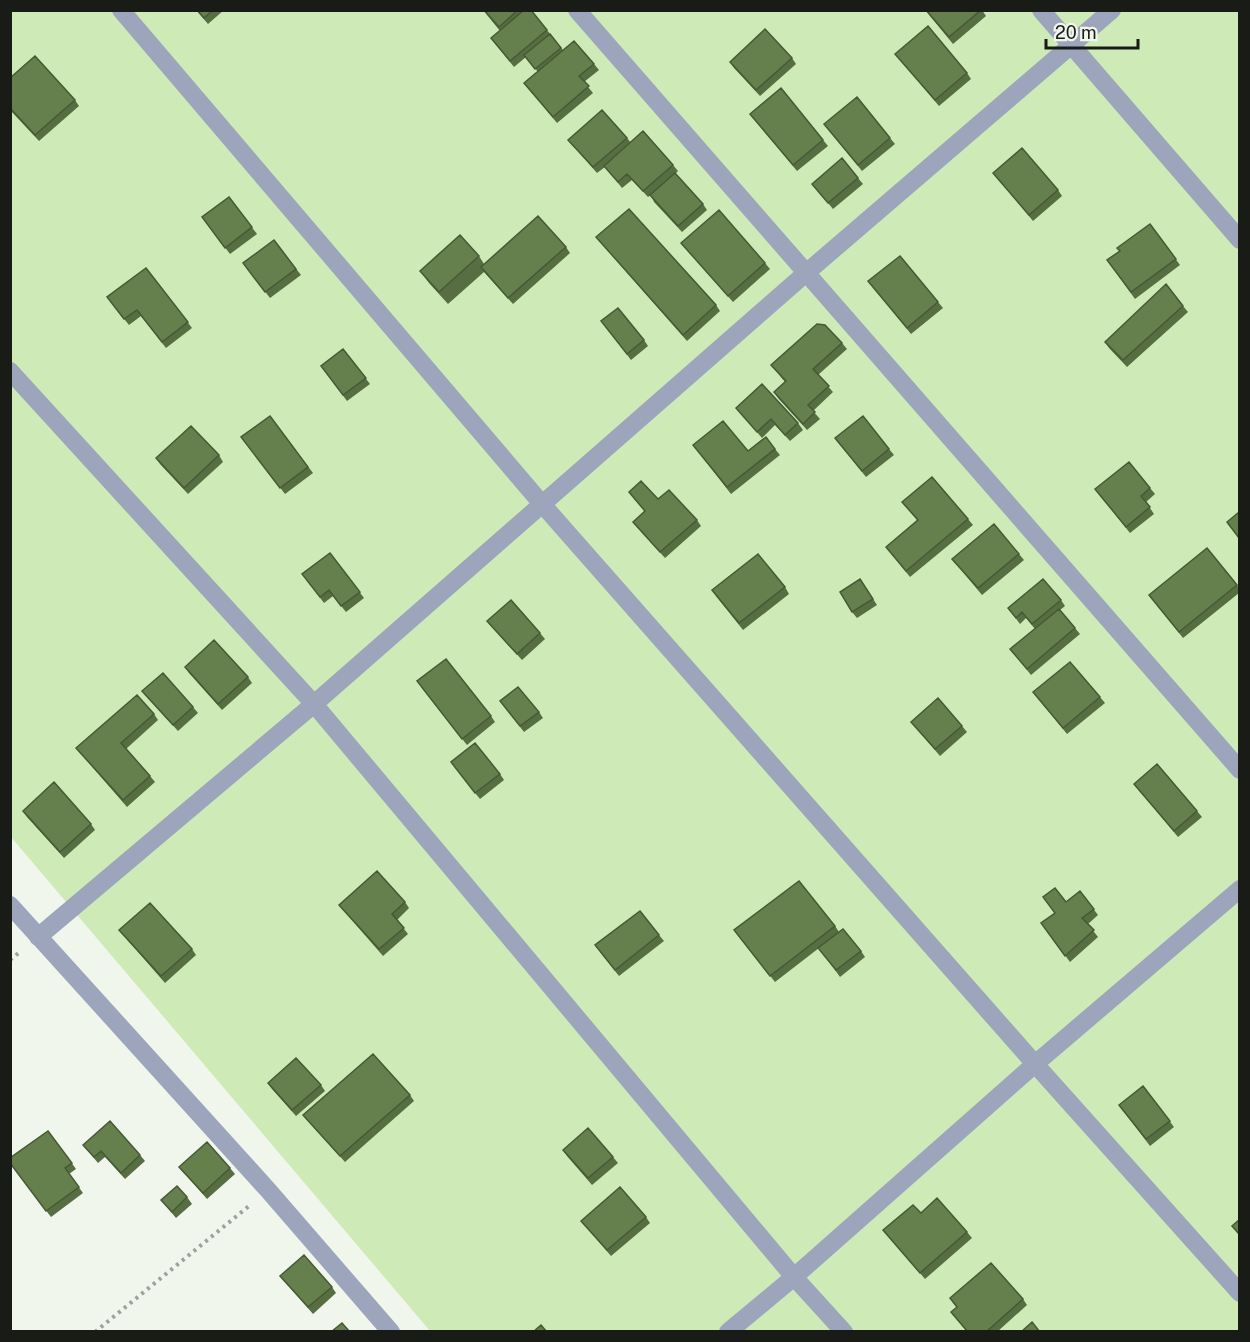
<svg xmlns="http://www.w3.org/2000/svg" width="1250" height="1342" font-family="'Public Sans',sans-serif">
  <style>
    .green { fill: #ceeab7 }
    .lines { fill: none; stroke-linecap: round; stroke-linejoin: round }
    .path { stroke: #9ea29b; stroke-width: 4; stroke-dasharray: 3 4.5; stroke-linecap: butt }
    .street { stroke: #9ca5bc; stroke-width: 18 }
    .wall { fill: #576d42 }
    .building { fill: #657f4d; stroke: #475936; stroke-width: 1.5 }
  </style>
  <rect width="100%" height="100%" fill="#f0f6ec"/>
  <path class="green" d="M 10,11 L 1239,11 L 1239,1331 L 430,1331 L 11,837 Z"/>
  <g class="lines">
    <path class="path" d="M 10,960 L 21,951
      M 95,1332 L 249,1206"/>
    <path class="street" d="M 121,10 L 542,504 L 1035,1064 L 1240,1293
      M 577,10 L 1240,770
      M 1041,10 L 1240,240
      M 10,371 L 314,704 L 794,1277 L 844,1332
      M 10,905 L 268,1190 L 391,1332
      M 38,937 L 314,704 L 806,273 L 1112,10
      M 728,1332 L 794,1277 L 1035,1064 L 1240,889"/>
  </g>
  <path class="wall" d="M 196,10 L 224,10 L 208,24 Z
    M 483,10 L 531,10 L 563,50 L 594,64 L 599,70 L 584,82 L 593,93 L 557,123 L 524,83 L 538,72 L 526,57 L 514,67 L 491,38 L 500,31 Z
    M 925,10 L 982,10 L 986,16 L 953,44 Z
    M 895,54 L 967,73 L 971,79 L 939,106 Z
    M 792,58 L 796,64 L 760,96 L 734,68 L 730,62 Z
    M 10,78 L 75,100 L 79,106 L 39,141 L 10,110 Z
    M 750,114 L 823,140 L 828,146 L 797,171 Z
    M 824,124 L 890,138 L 895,144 L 862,171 Z
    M 627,138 L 631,143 L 673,165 L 678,171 L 675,174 L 703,204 L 707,210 L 682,232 L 654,202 L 651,195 L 648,197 L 632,180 L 622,188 L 605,167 L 597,173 L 568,140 Z
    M 993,173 L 1058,190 L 1062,196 L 1033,221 Z
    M 858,178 L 863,184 L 833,209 L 812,184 Z
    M 229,197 L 257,234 L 230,254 L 202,217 Z
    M 1150,224 L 1180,265 L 1135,299 L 1107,260 L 1119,251 Z
    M 596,237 L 716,305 L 720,311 L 687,341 L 601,243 Z
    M 274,240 L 301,275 L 270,298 L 243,263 Z
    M 681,243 L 765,263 L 770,269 L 733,302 L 686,249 Z
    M 566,247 L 570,253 L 513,304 L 484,272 L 448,304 L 429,283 L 420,271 L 479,256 L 484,264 Z
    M 146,268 L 192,328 L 166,348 L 141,316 L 129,325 L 112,304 Z
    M 868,281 L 938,302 L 943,308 L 911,334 Z
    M 1183,306 L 1188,312 L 1127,367 L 1109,348 L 1105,342 Z
    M 606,327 L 644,340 L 648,346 L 631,360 Z
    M 842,343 L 847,349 L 818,375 L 833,392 L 813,411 L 820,419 L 807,430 L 778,398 L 774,392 L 785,382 L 771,365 Z
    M 343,349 L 370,384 L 347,401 L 321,366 Z
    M 736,408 L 798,423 L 803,430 L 790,441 L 775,425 L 762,438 Z
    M 270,416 L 313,473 L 285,494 L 241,437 Z
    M 835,438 L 889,449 L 894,455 L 866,477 Z
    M 693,445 L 748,451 L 775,449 L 780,455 L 731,494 Z
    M 219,455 L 223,462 L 188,494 L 160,464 L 156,458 Z
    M 1150,488 L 1155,494 L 1146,502 L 1154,514 L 1130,533 L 1095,489 Z
    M 629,492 L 658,499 L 697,520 L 701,526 L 665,558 L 638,528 L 633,522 L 645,512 Z
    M 902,502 L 968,519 L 973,525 L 910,577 L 886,547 L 917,520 Z
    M 330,553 L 364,598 L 346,612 L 333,596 L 324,603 L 302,574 Z
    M 1019,554 L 1024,560 L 982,595 L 952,559 Z
    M 860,579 L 877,605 L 857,618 L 852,612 Z
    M 1237,585 L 1239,588 L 1239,593 L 1183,638 L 1149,595 Z
    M 785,587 L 789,594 L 743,630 L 716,596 Z
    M 1061,600 L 1065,606 L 1060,610 L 1080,634 L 1031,675 L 1010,649 L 1035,629 L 1026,618 L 1020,624 L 1008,608 Z
    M 487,621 L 540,633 L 545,639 L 522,660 L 492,627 Z
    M 185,667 L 248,677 L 252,683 L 222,710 L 189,673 Z
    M 421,687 L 491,716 L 495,722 L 467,745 Z
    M 142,691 L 193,707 L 198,713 L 178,731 L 147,697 Z
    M 1033,692 L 1100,697 L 1105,703 L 1067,734 Z
    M 500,701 L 539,712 L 543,718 L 524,732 Z
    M 154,714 L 158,720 L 126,749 L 150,776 L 155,782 L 127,807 L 81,754 L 76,748 Z
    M 911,722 L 962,726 L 967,732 L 940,756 Z
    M 455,768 L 500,774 L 504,780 L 480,799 Z
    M 1134,784 L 1197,811 L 1202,817 L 1178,837 Z
    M 23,811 L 91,824 L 95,830 L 64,858 L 27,817 Z
    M 1080,891 L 1098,915 L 1088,924 L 1098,937 L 1070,962 L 1041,923 L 1055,913 L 1066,902 Z
    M 405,902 L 409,908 L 397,920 L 408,934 L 383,956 L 344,911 L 339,905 Z
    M 835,926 L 839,932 L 861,951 L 865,957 L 840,977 L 819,948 L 775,982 L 739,936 Z
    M 119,930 L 192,949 L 196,955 L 165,983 L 124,936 Z
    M 659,935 L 664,941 L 619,976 L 600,952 Z
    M 268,1083 L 321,1085 L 325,1091 L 296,1116 L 272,1089 Z
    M 1143,1086 L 1174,1127 L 1150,1146 L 1119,1105 Z
    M 410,1095 L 414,1101 L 345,1162 L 308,1121 L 303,1115 Z
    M 48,1131 L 76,1169 L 69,1174 L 83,1193 L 51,1217 L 10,1163 Z
    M 83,1145 L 140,1155 L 145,1161 L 125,1179 L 105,1157 L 98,1163 Z
    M 563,1150 L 613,1157 L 618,1163 L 592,1185 L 567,1156 Z
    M 179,1167 L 230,1168 L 235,1174 L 207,1199 Z
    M 187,1197 L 192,1204 L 176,1218 L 161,1200 Z
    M 921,1213 L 967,1232 L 972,1238 L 925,1279 L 883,1230 Z
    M 646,1217 L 650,1223 L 611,1256 L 581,1221 Z
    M 280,1276 L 332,1287 L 336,1293 L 313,1314 Z
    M 950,1298 L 1023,1299 L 1027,1305 L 997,1332 L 967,1332 L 951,1312 L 957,1308 Z"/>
  <path class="building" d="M 197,10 L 213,10 L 204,18 Z
    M 484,10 L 518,10 L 499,27 Z
    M 524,10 L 531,10 L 547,30 L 510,61 L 491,38 Z
    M 926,10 L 981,10 L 949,37 Z
    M 928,26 L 967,73 L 935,100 L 895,54 Z
    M 765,29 L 792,58 L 756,90 L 730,62 Z
    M 550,34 L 561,48 L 535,69 L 524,55 Z
    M 574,41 L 594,64 L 579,76 L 589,86 L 553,117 L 524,83 Z
    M 35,56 L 75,100 L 35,135 L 10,108 L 10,78 Z
    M 781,88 L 823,140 L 793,165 L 750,114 Z
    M 857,97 L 890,138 L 858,165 L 824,124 Z
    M 602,110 L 627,138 L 593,167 L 568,140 Z
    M 643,131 L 673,165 L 643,191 L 627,174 L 618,182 L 604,166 Z
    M 1022,148 L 1058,190 L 1029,215 L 993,173 Z
    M 842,158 L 858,178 L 828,203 L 812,184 Z
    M 675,173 L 703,204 L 678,226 L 650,195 Z
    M 229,197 L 252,227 L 225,248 L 202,217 Z
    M 629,209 L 716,305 L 683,335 L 596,237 Z
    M 719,210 L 765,263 L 728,296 L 681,243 Z
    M 538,216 L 566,247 L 508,298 L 481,267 Z
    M 1150,224 L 1176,259 L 1131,292 L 1107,260 L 1120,251 L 1117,248 Z
    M 460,235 L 479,256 L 439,292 L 420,271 Z
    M 274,240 L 296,269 L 265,292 L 243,263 Z
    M 900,256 L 938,302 L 907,328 L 868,281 Z
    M 146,268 L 188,322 L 162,342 L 137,310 L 124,319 L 107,297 Z
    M 1166,284 L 1183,306 L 1123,360 L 1105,342 Z
    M 618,308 L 644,340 L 627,354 L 601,321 Z
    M 817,324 L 825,325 L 842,343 L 813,369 L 829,386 L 808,405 L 815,412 L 803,424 L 774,392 L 786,381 L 771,365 Z
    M 343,349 L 366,378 L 343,395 L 321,366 Z
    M 762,384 L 798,423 L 785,435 L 771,419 L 757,432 L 736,408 Z
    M 270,416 L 308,467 L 280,488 L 241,437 Z
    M 863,416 L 889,449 L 862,471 L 835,438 Z
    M 723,421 L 748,451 L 766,437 L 775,449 L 727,487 L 693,445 Z
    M 191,426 L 219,455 L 184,488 L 156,458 Z
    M 1129,462 L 1150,488 L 1141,496 L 1150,507 L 1126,527 L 1095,489 Z
    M 932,477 L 968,519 L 906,571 L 886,547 L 918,520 L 902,502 Z
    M 641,481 L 658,499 L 669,490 L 697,520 L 660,552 L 633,522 L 645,511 L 629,492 Z
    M 1239,512 L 1239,538 L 1227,522 Z
    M 994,524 L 1019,554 L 978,588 L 952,559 Z
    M 1207,548 L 1237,585 L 1179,632 L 1149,595 Z
    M 330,553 L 360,592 L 341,606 L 329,590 L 320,597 L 302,574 Z
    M 758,554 L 785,587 L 739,623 L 712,590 Z
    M 860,579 L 873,599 L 852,612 L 840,592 Z
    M 1043,579 L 1061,600 L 1032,624 L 1022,612 L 1016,618 L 1008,608 Z
    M 511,600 L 540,633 L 517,654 L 487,621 Z
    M 1059,609 L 1075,628 L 1027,669 L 1010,649 Z
    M 214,640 L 248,677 L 218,704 L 185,667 Z
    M 446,659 L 491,716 L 462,739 L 417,681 Z
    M 1070,662 L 1100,697 L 1063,728 L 1033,692 Z
    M 163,673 L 193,707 L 173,725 L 142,691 Z
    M 518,687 L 539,712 L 520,726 L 500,701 Z
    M 137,695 L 154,714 L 121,743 L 150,776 L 123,800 L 76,748 Z
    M 938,698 L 962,726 L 935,749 L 911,722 Z
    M 475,743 L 500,774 L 475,793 L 451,762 Z
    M 1157,764 L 1197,811 L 1174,831 L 1134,784 Z
    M 54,782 L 91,824 L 60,852 L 23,811 Z
    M 377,871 L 405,902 L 392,914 L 404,928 L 379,949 L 339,905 Z
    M 799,881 L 835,926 L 770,976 L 734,930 Z
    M 1055,888 L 1066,902 L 1080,891 L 1094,909 L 1082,918 L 1094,930 L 1065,956 L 1041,923 L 1055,913 L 1043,897 Z
    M 150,903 L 192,949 L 161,976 L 119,930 Z
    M 640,911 L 659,935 L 615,970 L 595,945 Z
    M 843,929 L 861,951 L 836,970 L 818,948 Z
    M 373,1054 L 410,1095 L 340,1156 L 303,1115 Z
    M 296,1058 L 321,1085 L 292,1110 L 268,1083 Z
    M 1143,1086 L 1170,1121 L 1146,1139 L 1119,1105 Z
    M 110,1121 L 140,1155 L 121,1173 L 101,1151 L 94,1157 L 83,1145 Z
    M 588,1128 L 613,1157 L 588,1178 L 563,1150 Z
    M 48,1131 L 72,1163 L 65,1168 L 79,1187 L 46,1211 L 10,1163 L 10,1158 Z
    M 207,1142 L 230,1168 L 203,1193 L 179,1167 Z
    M 177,1186 L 187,1197 L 172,1212 L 161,1200 Z
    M 620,1187 L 646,1217 L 607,1250 L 581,1221 Z
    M 937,1198 L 967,1232 L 920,1273 L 883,1230 L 913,1205 L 921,1213 Z
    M 1239,1220 L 1239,1234 L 1232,1226 Z
    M 304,1255 L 332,1287 L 308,1307 L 280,1276 Z
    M 991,1263 L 1023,1299 L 986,1332 L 968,1332 L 951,1312 L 957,1307 L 950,1298 Z
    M 1032,1322 L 1040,1332 L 1021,1332 Z
    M 342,1323 L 350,1332 L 331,1332 Z
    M 541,1325 L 547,1332 L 533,1332 Z"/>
  <rect width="1250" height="1342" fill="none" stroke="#191b17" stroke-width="24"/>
  <path d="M1046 39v9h92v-9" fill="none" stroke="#191b17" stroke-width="3"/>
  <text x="1055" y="39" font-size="18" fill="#191b17" stroke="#f0f6ec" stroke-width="4.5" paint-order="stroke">20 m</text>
</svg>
